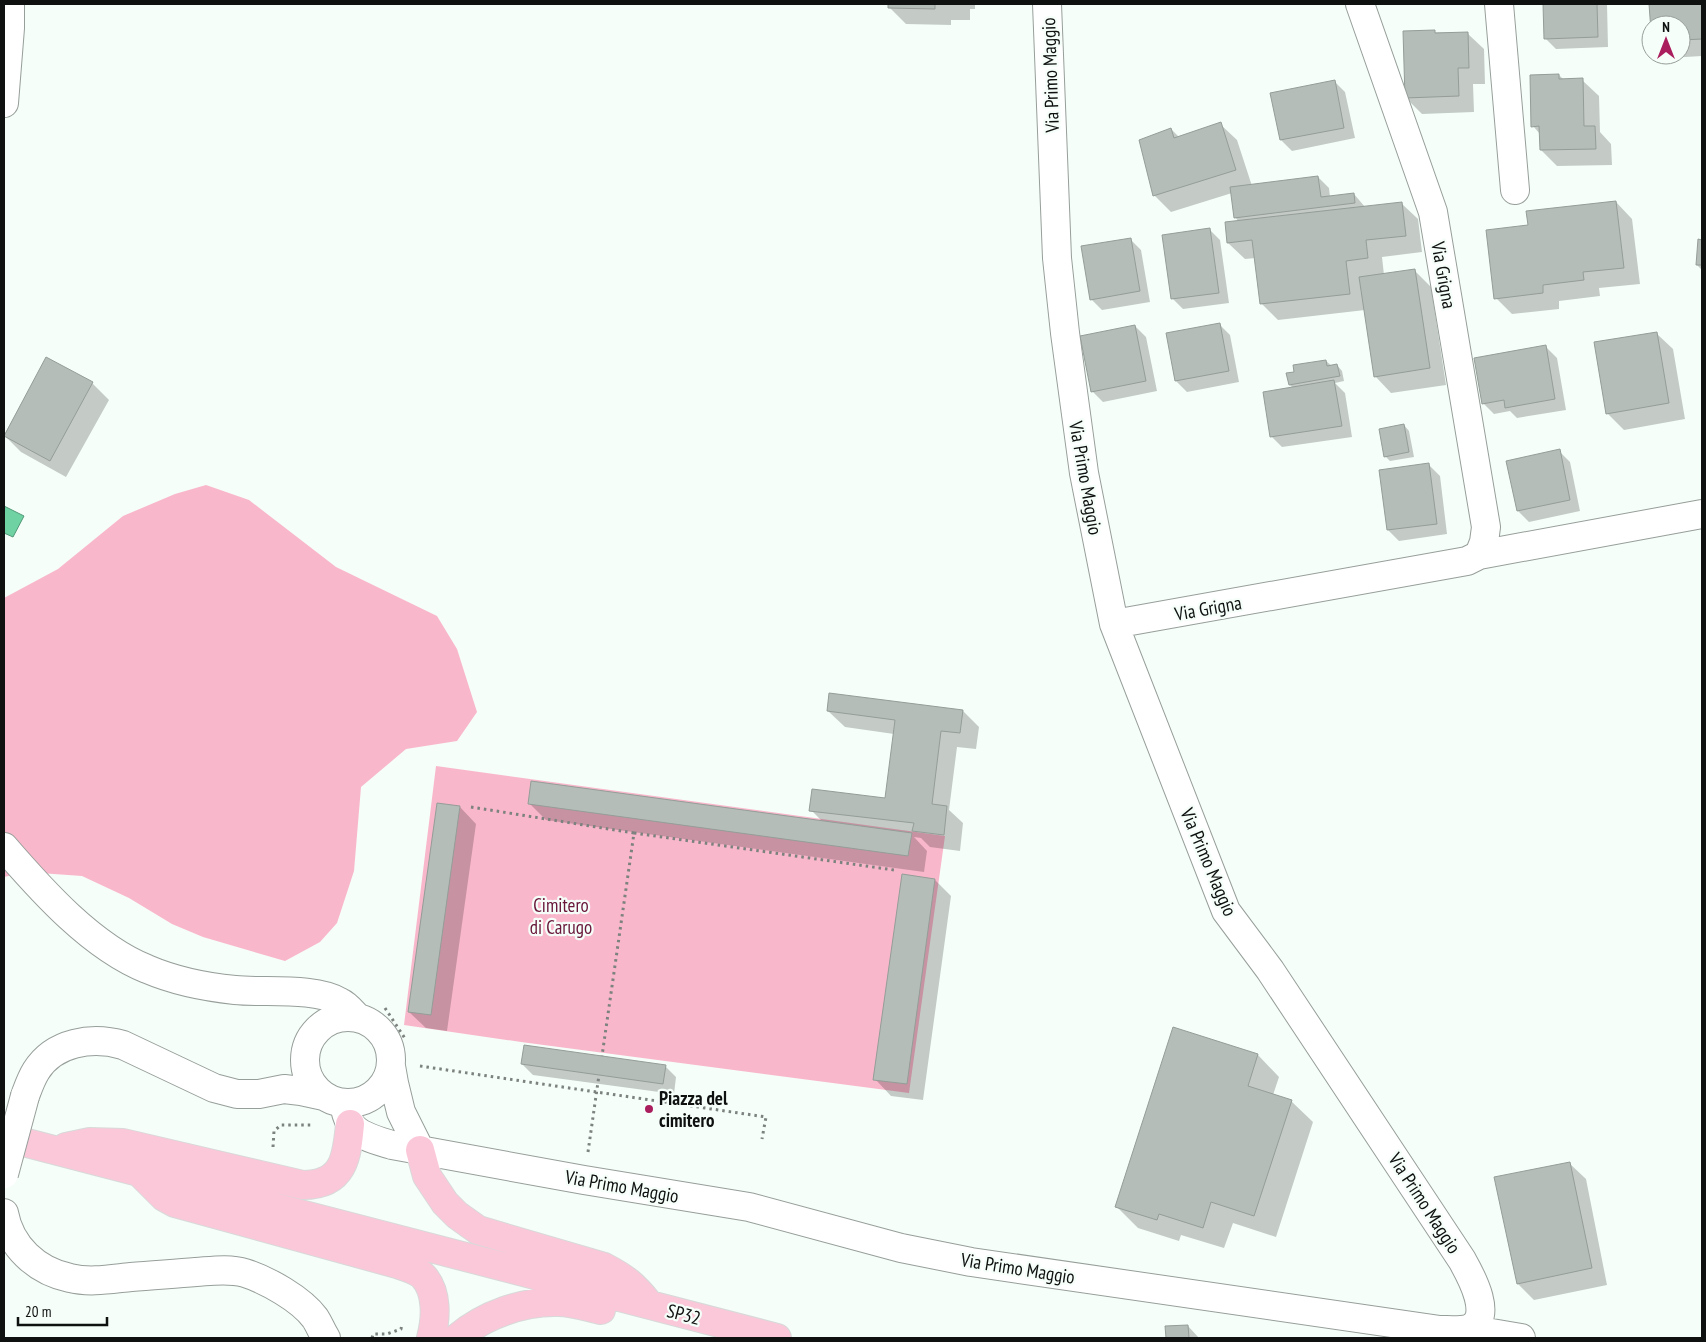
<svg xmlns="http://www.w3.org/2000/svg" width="1706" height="1342" font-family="'PT Sans Narrow',sans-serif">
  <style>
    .green { fill: #f9b7cb }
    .water { fill: #6ed2a3; stroke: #519877 }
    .shadow { fill: #0003 }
    .building { fill: #b4bdb8; stroke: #959d98 }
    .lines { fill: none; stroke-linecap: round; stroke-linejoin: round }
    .minor-casing { stroke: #979f9a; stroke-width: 30 }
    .major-casing { stroke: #d8d9d9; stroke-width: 30 }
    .path { stroke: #7c827f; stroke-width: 3; stroke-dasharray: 2.5 4; stroke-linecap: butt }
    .minor { stroke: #fff; stroke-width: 28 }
    .major { stroke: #fbc8d9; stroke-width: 28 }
    .minor-bridge-casing { stroke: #979f9a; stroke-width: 30; stroke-linecap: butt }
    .minor-bridge { stroke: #fff; stroke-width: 28 }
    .poi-dot { fill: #aa1e5e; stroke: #f5fef9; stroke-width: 2 }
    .labels { text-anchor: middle; stroke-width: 4.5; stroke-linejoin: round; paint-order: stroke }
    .street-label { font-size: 19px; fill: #0e1110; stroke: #f5fef9 }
    .park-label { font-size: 19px; fill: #681639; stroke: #f5fef9 }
    .poi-label { font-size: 19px; font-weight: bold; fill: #0e1110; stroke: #f5fef9; text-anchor: start }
  </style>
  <rect width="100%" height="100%" fill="#f5fef9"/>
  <path class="green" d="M 206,485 L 249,500 L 336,567 L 437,616 L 457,649 L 477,712 L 457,741 L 406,749 L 361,787 L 354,871 L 337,923 L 320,942 L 285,961 L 203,937 L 172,924 L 129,898 L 82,876 L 26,872 L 4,877 L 4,598 L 58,569 L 123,516 L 175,494 Z
    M 436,766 L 945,836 L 909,1093 L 521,1042 L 404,1025 Z"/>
  <path class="water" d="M 4,506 L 24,516 L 13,537 L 4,533 Z"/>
  <path class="shadow" d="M 890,4 L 975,4 L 975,9 L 970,9 L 970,20 L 951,20 L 951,25 L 906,24 L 890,8 Z
    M 1544,4 L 1607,4 L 1608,47 L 1556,49 L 1545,38 Z
    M 1651,4 L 1702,4 L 1702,56 L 1669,58 L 1666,55 L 1681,55 L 1681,25 L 1652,25 Z
    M 1404,32 L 1467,33 L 1484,49 L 1485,84 L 1473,84 L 1474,112 L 1422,114 L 1406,98 Z
    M 1559,75 L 1564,80 L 1582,80 L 1599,96 L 1600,132 L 1611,144 L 1612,165 L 1557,166 L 1541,150 L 1540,134 L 1533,126 Z
    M 1334,81 L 1345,92 L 1355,138 L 1292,151 L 1281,140 L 1272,94 Z
    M 1220,124 L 1237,140 L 1252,186 L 1318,177 L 1329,188 L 1330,197 L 1354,194 L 1365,207 L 1401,203 L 1418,219 L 1422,252 L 1382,257 L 1384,275 L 1414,270 L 1431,287 L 1446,385 L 1391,393 L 1375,376 L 1365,310 L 1278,320 L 1261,303 L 1256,258 L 1245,259 L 1228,243 L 1239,222 L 1235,217 L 1232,193 L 1171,212 L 1154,195 L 1171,129 L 1179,137 Z
    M 1616,202 L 1632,219 L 1640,284 L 1599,288 L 1600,296 L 1559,301 L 1559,309 L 1512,314 L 1496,298 Z
    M 1209,229 L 1220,240 L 1229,303 L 1183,309 L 1172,298 Z
    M 1130,239 L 1141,250 L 1150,302 L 1102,310 L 1091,299 Z
    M 1699,241 L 1702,241 L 1702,270 L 1697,265 Z
    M 1219,324 L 1230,335 L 1239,382 L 1187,392 L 1176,381 Z
    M 1135,326 L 1146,337 L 1157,391 L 1103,402 L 1092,391 Z
    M 1656,333 L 1673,349 L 1685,419 L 1624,430 L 1607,413 Z
    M 1546,347 L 1557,358 L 1566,410 L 1517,418 L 1510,411 L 1494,414 L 1483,403 Z
    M 47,358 L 92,383 L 109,400 L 66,477 L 21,452 L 4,435 Z
    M 1326,361 L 1332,366 L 1337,365 L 1342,371 L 1344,381 L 1335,383 L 1345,393 L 1352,437 L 1282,447 L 1271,436 L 1293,388 L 1290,385 L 1296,373 Z
    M 1404,425 L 1409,431 L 1414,457 L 1390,461 L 1385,456 Z
    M 1559,451 L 1570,462 L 1580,511 L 1529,522 L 1518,511 Z
    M 1429,465 L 1440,476 L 1447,534 L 1399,541 L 1388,530 Z
    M 828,711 L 963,711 L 979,727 L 976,749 L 957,747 L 949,810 L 963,823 L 960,851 L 930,847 L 921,838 L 914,837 L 927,851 L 924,872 L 546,820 L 529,803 L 823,822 L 811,810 L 886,799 L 894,734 L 845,727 Z
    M 460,807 L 476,824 L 447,1031 L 426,1028 L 409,1012 Z
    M 935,880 L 951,896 L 923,1100 L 891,1096 L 875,1079 Z
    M 1258,1055 L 1279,1077 L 1273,1095 L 1291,1101 L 1313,1122 L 1276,1237 L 1233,1223 L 1224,1248 L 1181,1235 L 1179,1241 L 1138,1228 L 1117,1207 Z
    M 522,1064 L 665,1066 L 676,1077 L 674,1094 L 533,1075 Z
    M 1569,1163 L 1586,1179 L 1607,1285 L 1534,1300 L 1518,1284 Z
    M 1188,1326 L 1199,1338 L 1167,1338 L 1166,1327 Z"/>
  <path class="building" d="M 888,4 L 954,4 L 935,4 L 935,9 L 888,8 Z
    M 1543,4 L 1597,4 L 1598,37 L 1544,39 Z
    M 1649,4 L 1702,4 L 1702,39 L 1681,40 L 1681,25 L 1651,25 L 1651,31 Z
    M 1435,30 L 1435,33 L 1468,32 L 1469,68 L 1458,68 L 1459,96 L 1405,98 L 1403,31 Z
    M 1559,74 L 1559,79 L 1583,78 L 1584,126 L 1595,126 L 1596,149 L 1540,150 L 1539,126 L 1531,127 L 1530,75 Z
    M 1335,80 L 1344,128 L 1280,140 L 1270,93 Z
    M 1221,122 L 1236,170 L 1153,196 L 1139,140 L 1171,128 L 1174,138 Z
    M 1318,176 L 1321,197 L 1354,193 L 1355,203 L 1234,218 L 1230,187 Z
    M 1616,201 L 1624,268 L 1583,272 L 1584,280 L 1543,285 L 1543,293 L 1494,299 L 1486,230 L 1528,225 L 1526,211 Z
    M 1402,202 L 1406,236 L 1366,240 L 1368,258 L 1346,261 L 1350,294 L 1260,304 L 1252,240 L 1227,243 L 1225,222 Z
    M 1210,228 L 1219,293 L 1171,299 L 1162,235 Z
    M 1131,238 L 1140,291 L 1090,300 L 1081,246 Z
    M 1698,239 L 1702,240 L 1702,265 L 1696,265 Z
    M 1415,269 L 1430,368 L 1374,377 L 1359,277 Z
    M 1220,323 L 1229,371 L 1175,381 L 1166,333 Z
    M 1135,325 L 1146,381 L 1091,392 L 1080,336 Z
    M 1657,332 L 1669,403 L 1606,414 L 1594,342 Z
    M 1546,345 L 1555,399 L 1505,408 L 1504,400 L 1482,404 L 1474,358 Z
    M 46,357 L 93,382 L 50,461 L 4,436 Z
    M 1326,360 L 1327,366 L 1337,364 L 1340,376 L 1289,385 L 1286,373 L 1294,372 L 1293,365 Z
    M 1334,380 L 1342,426 L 1270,437 L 1263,392 Z
    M 1404,424 L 1409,452 L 1384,457 L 1379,429 Z
    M 1560,449 L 1570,500 L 1517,511 L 1506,461 Z
    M 1429,463 L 1437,524 L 1387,530 L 1379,470 Z
    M 829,693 L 963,710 L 960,733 L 941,731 L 932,804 L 947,806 L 944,835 L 912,831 L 914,823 L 809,811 L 812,789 L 885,798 L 895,720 L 827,711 Z
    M 531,781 L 912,833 L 908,856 L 528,804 Z
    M 437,803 L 460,806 L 431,1015 L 408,1012 Z
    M 902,874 L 935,879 L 907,1084 L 873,1080 Z
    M 1173,1027 L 1258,1054 L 1248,1086 L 1292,1100 L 1254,1216 L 1211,1202 L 1203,1228 L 1159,1214 L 1157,1220 L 1115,1207 Z
    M 524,1045 L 666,1065 L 663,1084 L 521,1064 Z
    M 1570,1162 L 1592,1268 L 1517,1284 L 1494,1177 Z
    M 1188,1325 L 1189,1338 L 1166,1338 L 1165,1326 Z"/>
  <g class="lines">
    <defs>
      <path id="minor" d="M 1499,4 L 1515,190
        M 4,103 L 10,28 L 10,4
        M 1479,555 L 1702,514
        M 1114,624 L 1467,561 L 1479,555 L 1484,542 L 1486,527 L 1433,212 L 1360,4
        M 4,847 C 42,891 92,947 147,969 C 175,981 205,987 235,990 C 265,993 315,987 340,1002 C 347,1005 352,1012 357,1017
        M305 1060a43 43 0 1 1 86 0a43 43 0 1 1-86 0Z
        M 391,1066 L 394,1083 L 401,1112 L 420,1150
        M 25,1096 C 28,1088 31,1079 36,1071 C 54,1042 92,1036 123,1045 L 214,1088 L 237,1094 L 259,1094 L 284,1089 L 301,1091 L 324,1096
        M 344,1104 C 345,1110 347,1117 350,1123 C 357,1136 379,1141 392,1145 L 584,1180 L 749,1207 L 901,1248 L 971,1262 L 1440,1330 C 1448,1330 1460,1331 1468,1329 C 1495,1319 1471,1276 1462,1260 L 1270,970 L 1226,911 L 1114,624 L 1084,473 L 1065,333 L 1057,258 L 1047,4
        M 4,1213 C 10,1246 36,1271 70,1278 C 90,1283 111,1279 131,1277 C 152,1275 174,1274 196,1272 C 211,1271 229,1268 245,1273 C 267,1280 301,1299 315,1318 C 319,1324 322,1332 326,1338
        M 1468,1329 L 1521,1338"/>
      <path id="major" d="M 4,1137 L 777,1338
        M 66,1147 L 90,1142 L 123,1143 L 303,1185 C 344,1185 347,1157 350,1124
        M 420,1150 L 427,1176 L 445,1203 L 457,1215 L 478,1230 L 604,1267 C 625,1278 634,1285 649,1304
        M 141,1174 L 164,1197 L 175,1203 L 397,1264 C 406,1267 417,1270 423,1276 C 438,1292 436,1319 431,1338
        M 457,1338 C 484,1315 523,1301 558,1302 C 573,1302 587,1307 601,1310"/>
    </defs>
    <use href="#minor" class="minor-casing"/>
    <use href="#major" class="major-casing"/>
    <path class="path" d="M 471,807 L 634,833 L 602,1056
      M 634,833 L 894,870
      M 385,1008 L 406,1040
      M 420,1066 L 766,1117 L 762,1139
      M 273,1147 L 274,1131 L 281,1125 L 314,1125
      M 588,1152 L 599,1075
      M 372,1338 L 373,1334 L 387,1334 L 401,1329 L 402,1324"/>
    <use href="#minor" class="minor"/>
    <use href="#major" class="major"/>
    <defs>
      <path id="minor-bridge" d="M 4,1174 L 25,1096"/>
    </defs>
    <use href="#minor-bridge" class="minor-bridge-casing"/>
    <use href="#minor-bridge" class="minor-bridge"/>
  </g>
  <circle class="poi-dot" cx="649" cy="1109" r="5"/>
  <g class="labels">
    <g class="street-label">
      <text transform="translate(1050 75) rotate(-92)" y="7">Via Primo Maggio</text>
      <text transform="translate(1444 275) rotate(80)" y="7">Via Grigna</text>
      <text transform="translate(1086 478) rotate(80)" y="7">Via Primo Maggio</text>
      <text transform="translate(1208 608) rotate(-10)" y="7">Via Grigna</text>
      <text transform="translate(1209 862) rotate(67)" y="7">Via Primo Maggio</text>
      <text transform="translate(622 1186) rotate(10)" y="7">Via Primo Maggio</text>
      <text transform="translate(1425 1203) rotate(57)" y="7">Via Primo Maggio</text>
      <text transform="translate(1018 1268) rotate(9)" y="7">Via Primo Maggio</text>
      <text transform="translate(684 1314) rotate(15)" y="7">SP32</text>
    </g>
    <g class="park-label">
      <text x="561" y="912">Cimitero<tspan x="561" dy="22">di Carugo</tspan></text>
    </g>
    <g class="poi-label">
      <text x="659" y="1105">Piazza del<tspan x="659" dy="22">cimitero</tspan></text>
    </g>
  </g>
  <rect width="1706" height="1342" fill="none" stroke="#0e1110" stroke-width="10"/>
  <g transform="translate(1666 40)"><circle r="24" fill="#f5fef9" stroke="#999f9c"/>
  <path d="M0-4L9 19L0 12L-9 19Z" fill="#aa1e5e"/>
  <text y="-8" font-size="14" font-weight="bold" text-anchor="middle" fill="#0e1110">N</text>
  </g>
  <path d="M18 1317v8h89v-8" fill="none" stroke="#0e1110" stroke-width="2.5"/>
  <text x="25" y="1317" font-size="15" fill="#0e1110" stroke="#f5fef9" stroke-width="4" paint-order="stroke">20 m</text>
</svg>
